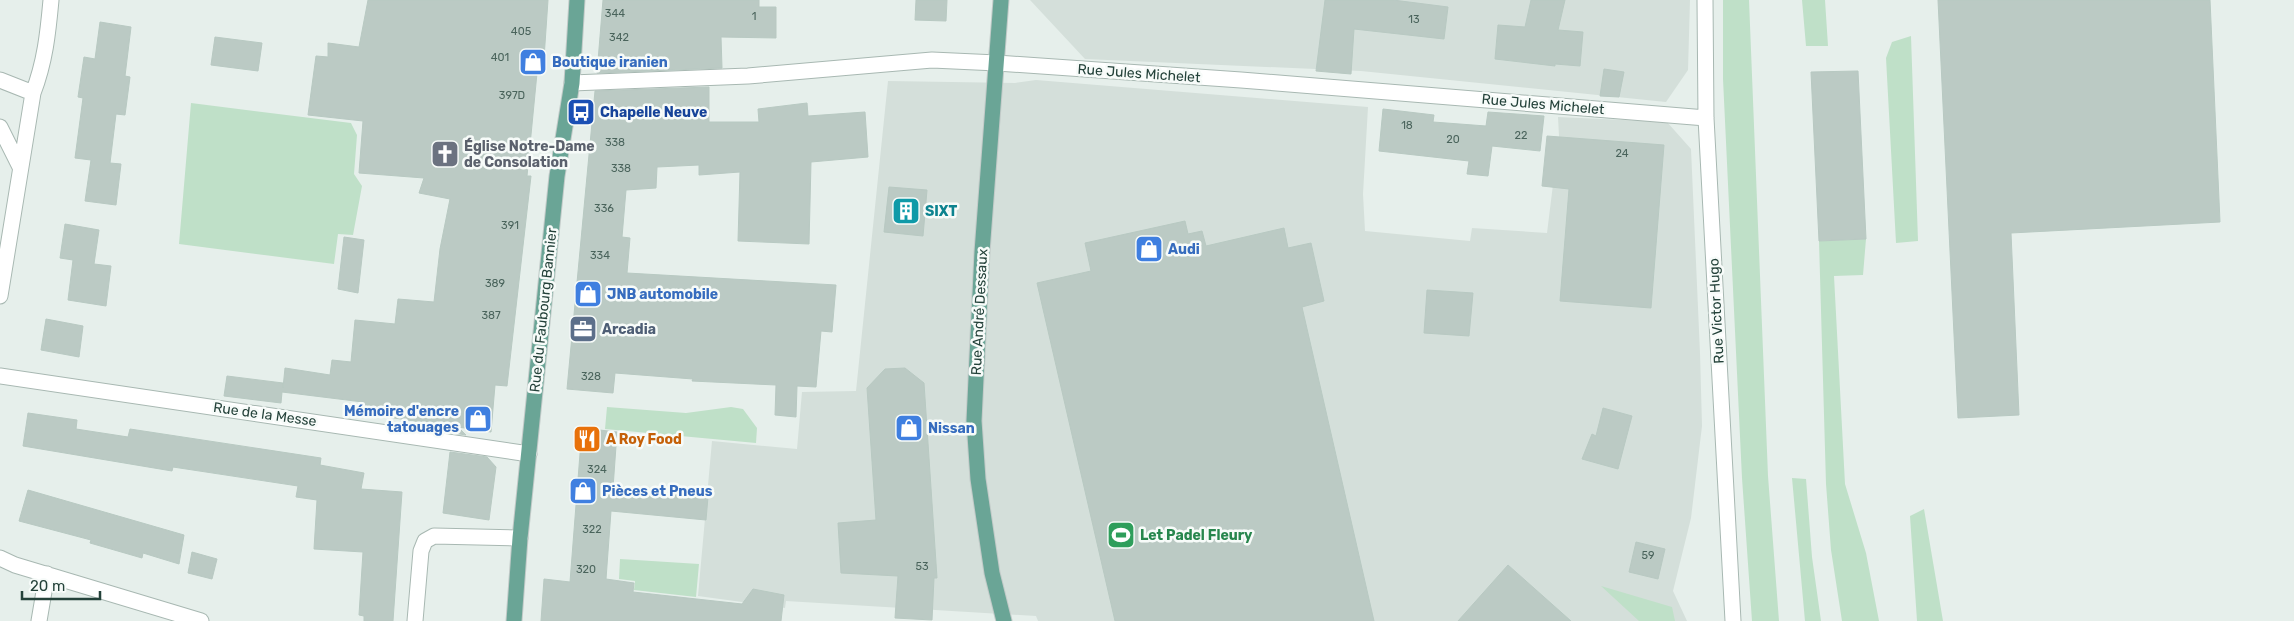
<svg xmlns="http://www.w3.org/2000/svg" width="2294" height="621" font-family="Rubik,sans-serif">
  <style>
    .built { fill: #d4dfda }
    .green { fill: #bfe0c8 }
    .building { fill: #bbcac4; stroke: #b8c9c2 }
    .lines { fill: none; stroke-linecap: round; stroke-linejoin: round }
    .minor-casing { stroke: #a8b8b2; stroke-width: 17 }
    .major-casing { stroke: #c2cac8; stroke-width: 17 }
    .minor { stroke: #fff; stroke-width: 15 }
    .major { stroke: #6aa596; stroke-width: 15 }
    .labels { text-anchor: middle; stroke-width: 5; stroke-linejoin: round; paint-order: stroke }
    .number-label { font-size: 11px; fill: #4a645c }
    .shop-label { font-size: 14px; font-weight: bold; fill: #366cbe; stroke: #f7fbf9; text-anchor: start }
    .street-label { font-size: 14px; fill: #24423a; stroke: #f7fbf9 }
    .transit-label { font-size: 14px; font-weight: bold; fill: #164399; stroke: #f7fbf9; text-anchor: start }
    .worship-label { font-size: 14px; font-weight: bold; fill: #5b616d; stroke: #f7fbf9; text-anchor: start }
    .culture-label { font-size: 14px; font-weight: bold; fill: #0d838f; stroke: #f7fbf9; text-anchor: start }
    .service-label { font-size: 14px; font-weight: bold; fill: #4e5e75; stroke: #f7fbf9; text-anchor: start }
    .food-label { font-size: 14px; font-weight: bold; fill: #c56008; stroke: #f7fbf9; text-anchor: start }
    .leisure-label { font-size: 14px; font-weight: bold; fill: #27864d; stroke: #f7fbf9; text-anchor: start }
  </style>
  <rect width="100%" height="100%" fill="#e6efeb"/>
  <path class="built" d="M 1030,0 L 1690,0 L 1688,70 L 1666,102 L 1361,71 L 1085,59 Z
    M 1036,80 L 1368,107 L 1363,194 L 1365,231 L 1470,241 L 1472,228 L 1547,233 L 1559,136 L 1558,117 L 1667,122 L 1691,149 L 1700,353 L 1702,426 L 1691,518 L 1673,591 L 1687,621 L 1038,621 L 1036,616 L 786,601 L 785,608 L 698,596 L 712,441 L 797,449 L 802,392 L 856,391 L 888,81 L 1015,83 Z"/>
  <path class="green" d="M 1723,0 L 1749,0 L 1768,476 L 1779,621 L 1752,621 L 1742,478 L 1723,79 Z
    M 1802,0 L 1825,0 L 1828,46 L 1806,46 Z
    M 1911,36 L 1918,241 L 1896,243 L 1886,58 L 1892,42 Z
    M 191,103 L 351,123 L 357,135 L 354,174 L 362,186 L 353,235 L 338,234 L 334,264 L 179,244 Z
    M 1866,239 L 1863,275 L 1834,276 L 1845,484 L 1866,553 L 1879,621 L 1842,621 L 1831,550 L 1826,484 L 1819,241 Z
    M 607,407 L 686,413 L 731,407 L 743,409 L 757,428 L 756,443 L 605,429 Z
    M 1792,478 L 1806,479 L 1812,557 L 1821,621 L 1805,621 Z
    M 1924,509 L 1943,621 L 1917,621 L 1910,516 Z
    M 620,559 L 699,564 L 696,597 L 634,590 L 635,581 L 619,579 Z
    M 1601,586 L 1672,607 L 1675,621 L 1639,621 Z"/>
  <path class="building" d="M 368,0 L 548,0 L 543,73 L 537,73 L 527,176 L 531,176 L 507,386 L 495,385 L 491,432 L 458,427 L 466,435 L 453,433 L 454,427 L 361,413 L 363,402 L 282,392 L 281,403 L 224,396 L 227,376 L 283,383 L 283,388 L 285,368 L 330,375 L 332,360 L 351,362 L 355,320 L 395,324 L 398,299 L 434,302 L 440,249 L 450,199 L 419,193 L 424,178 L 359,173 L 363,121 L 308,115 L 316,56 L 328,57 L 328,43 L 359,47 Z
    M 603,0 L 759,0 L 759,7 L 776,7 L 776,38 L 721,37 L 722,68 L 597,73 Z
    M 916,0 L 947,0 L 946,21 L 915,20 Z
    M 1325,0 L 1393,0 L 1448,7 L 1444,39 L 1354,29 L 1351,74 L 1316,71 Z
    M 1531,0 L 1565,0 L 1558,30 L 1583,32 L 1580,66 L 1555,64 L 1555,66 L 1495,59 L 1498,25 L 1525,27 Z
    M 1938,0 L 2210,0 L 2220,222 L 2011,233 L 2019,415 L 1958,418 Z
    M 100,22 L 131,27 L 125,76 L 130,77 L 125,115 L 116,114 L 110,163 L 121,164 L 116,205 L 85,201 L 91,160 L 75,158 L 83,98 L 78,97 L 84,57 L 95,59 Z
    M 215,37 L 262,43 L 258,71 L 211,65 Z
    M 1604,69 L 1624,72 L 1619,97 L 1600,96 Z
    M 1858,71 L 1866,239 L 1819,241 L 1811,72 Z
    M 709,87 L 709,122 L 759,122 L 758,109 L 807,103 L 808,116 L 865,112 L 868,157 L 811,162 L 809,244 L 738,241 L 740,172 L 699,175 L 699,165 L 657,167 L 656,188 L 626,190 L 622,237 L 630,238 L 627,273 L 836,285 L 832,332 L 821,331 L 816,387 L 797,386 L 796,417 L 775,415 L 776,385 L 692,381 L 693,379 L 615,373 L 613,393 L 567,389 L 595,91 Z
    M 1383,109 L 1434,115 L 1433,122 L 1486,126 L 1488,112 L 1544,116 L 1540,151 L 1492,146 L 1488,176 L 1467,174 L 1469,161 L 1379,151 Z
    M 1547,136 L 1664,145 L 1651,308 L 1560,301 L 1569,189 L 1542,186 Z
    M 889,187 L 927,190 L 923,236 L 884,232 Z
    M 1185,221 L 1188,234 L 1202,231 L 1206,246 L 1284,228 L 1288,248 L 1311,243 L 1324,301 L 1302,307 L 1374,621 L 1115,621 L 1037,283 L 1091,271 L 1085,243 Z
    M 65,224 L 99,230 L 94,264 L 111,266 L 106,306 L 68,300 L 73,260 L 60,258 Z
    M 344,237 L 364,240 L 358,293 L 338,289 Z
    M 1427,290 L 1473,293 L 1469,336 L 1424,333 Z
    M 46,319 L 83,326 L 79,357 L 41,350 Z
    M 905,368 L 924,383 L 937,578 L 934,578 L 932,620 L 895,618 L 898,576 L 841,573 L 838,523 L 876,520 L 867,388 L 885,369 Z
    M 1603,408 L 1632,416 L 1618,469 L 1582,459 L 1592,434 L 1596,436 Z
    M 28,413 L 77,420 L 76,429 L 128,437 L 130,429 L 321,458 L 320,465 L 364,473 L 361,489 L 402,492 L 393,621 L 364,621 L 364,616 L 359,615 L 363,552 L 314,549 L 317,500 L 296,497 L 298,486 L 173,467 L 172,471 L 23,446 Z
    M 582,428 L 617,432 L 613,488 L 708,497 L 706,520 L 611,511 L 606,579 L 634,583 L 633,592 L 742,604 L 753,589 L 784,595 L 781,621 L 541,621 L 544,579 L 570,582 Z
    M 450,452 L 487,457 L 496,467 L 489,520 L 443,513 Z
    M 28,490 L 184,535 L 179,564 L 143,553 L 142,558 L 90,543 L 91,540 L 19,521 Z
    M 1636,542 L 1665,549 L 1658,579 L 1629,572 Z
    M 192,552 L 217,559 L 212,579 L 188,573 Z
    M 1508,565 L 1571,621 L 1458,621 Z"/>
  <g class="lines">
    <defs>
      <path id="minor" d="M 1705,0 L 1706,118 L 1733,621
        M 0,80 L 33,93
        M 572,83 L 748,76 L 932,60 L 997,63 L 1241,80 L 1706,118
        M 0,127 L 20,167
        M 0,296 L 33,93 C 45,62 48,33 51,0
        M 0,376 L 529,454
        M 0,558 L 15,565 L 201,621
        M 39,621 L 47,574
        M 415,621 L 421,551 L 425,541 L 434,536 L 520,538"/>
      <path id="major" d="M 1001,0 L 982,252 L 974,421 L 978,479 L 992,573 L 1004,621
        M 514,621 L 520,538 L 557,176 L 572,83 L 577,0"/>
    </defs>
    <use href="#minor" class="minor-casing"/>
    <use href="#major" class="major-casing"/>
    <use href="#minor" class="minor"/>
    <use href="#major" class="major"/>
  </g>
  <defs>
    <symbol id="shop-square" viewBox="-11 -11 22 22"><rect x="-9" y="-9" width="18" height="18" rx="4" fill="#3f7fe0" stroke="#f7fbf9"/><path d="M-5-2.5h2.3a2.7 3.5 0 0 1 5.4 0H5L5.5 6h-11ZM-1.5-2.5h3a1.5 2.3 0 0 0-3 0Z" fill="#fff"/></symbol>
    <symbol id="bus-square" viewBox="-11 -11 22 22"><rect x="-9" y="-9" width="18" height="18" rx="4" fill="#1a4fb4" stroke="#f7fbf9"/><path d="M-5-6H5V4H4V6H2V4H-2V6H-4V4H-5ZM-3.5-4V0h7V-4ZM-3.5 1.2v1.5H-2V1.2ZM2 1.2v1.5H3.5V1.2Z" fill="#fff"/></symbol>
    <symbol id="church-square" viewBox="-11 -11 22 22"><rect x="-9" y="-9" width="18" height="18" rx="4" fill="#6b7280" stroke="#f7fbf9"/><path d="M-1.2-6h2.4v3.5h3.3v2.4h-3.3V6h-2.4V-.1h-3.3v-2.4h3.3Z" fill="#fff"/></symbol>
    <symbol id="building-square" viewBox="-11 -11 22 22"><rect x="-9" y="-9" width="18" height="18" rx="4" fill="#0f9aa8" stroke="#f7fbf9"/><path d="M-4-6H4V6H1V3H-1V6H-4ZM-2.5-4.3h1.7v1.8h-1.7ZM.8-4.3h1.7v1.8H.8ZM-2.5-1h1.7V.8h-1.7ZM.8-1h1.7V.8H.8Z" fill="#fff"/></symbol>
    <symbol id="office-square" viewBox="-11 -11 22 22"><rect x="-9" y="-9" width="18" height="18" rx="4" fill="#5c6f8a" stroke="#f7fbf9"/><path d="M-6-3h4V-5.5h4V-3h4V5H-6ZM-1-4.5V-3h2v-1.5ZM-6 0V1H6V0Z" fill="#fff"/></symbol>
    <symbol id="restaurant-square" viewBox="-11 -11 22 22"><rect x="-9" y="-9" width="18" height="18" rx="4" fill="#e8710a" stroke="#f7fbf9"/><path d="M-5-6h1v4h1v-4h1v4h1v-4h1v5L-1.5 .5V6h-2V.5L-5-1ZM5-6V6H3V1.5H1.5Q1.5-4 5-6Z" fill="#fff"/></symbol>
    <symbol id="stadium-square" viewBox="-11 -11 22 22"><rect x="-9" y="-9" width="18" height="18" rx="4" fill="#2e9e5b" stroke="#f7fbf9"/><path d="M0-5a6.5 5 0 1 0 0 10a6.5 5 0 1 0 0-10ZM-3.5-1.8h7v3.6h-7Z" fill="#fff"/></symbol>
  </defs>
  <g fill-rule="evenodd">
    <use href="#shop-square" x="517" y="46" width="32" height="32"/>
    <use href="#bus-square" x="565" y="96" width="32" height="32"/>
    <use href="#church-square" x="429" y="138" width="32" height="32"/>
    <use href="#building-square" x="890" y="195" width="32" height="32"/>
    <use href="#shop-square" x="1133" y="233" width="32" height="32"/>
    <use href="#shop-square" x="572" y="278" width="32" height="32"/>
    <use href="#office-square" x="567" y="313" width="32" height="32"/>
    <use href="#shop-square" x="462" y="403" width="32" height="32"/>
    <use href="#shop-square" x="893" y="412" width="32" height="32"/>
    <use href="#restaurant-square" x="571" y="423" width="32" height="32"/>
    <use href="#shop-square" x="567" y="475" width="32" height="32"/>
    <use href="#stadium-square" x="1105" y="519" width="32" height="32"/>
  </g>
  <g class="labels">
    <g class="number-label">
      <text x="615" y="17">344</text>
      <text x="754" y="20">1</text>
      <text x="1414" y="23">13</text>
      <text x="521" y="35">405</text>
      <text x="619" y="41">342</text>
      <text x="500" y="61">401</text>
      <text x="512" y="99">397D</text>
      <text x="1407" y="129">18</text>
      <text x="1521" y="139">22</text>
      <text x="1453" y="143">20</text>
      <text x="615" y="146">338</text>
      <text x="1622" y="157">24</text>
      <text x="621" y="172">338</text>
      <text x="604" y="212">336</text>
      <text x="510" y="229">391</text>
      <text x="600" y="259">334</text>
      <text x="495" y="287">389</text>
      <text x="491" y="319">387</text>
      <text x="591" y="380">328</text>
      <text x="597" y="473">324</text>
      <text x="592" y="533">322</text>
      <text x="1648" y="559">59</text>
      <text x="922" y="570">53</text>
      <text x="586" y="573">320</text>
    </g>
    <g class="shop-label">
      <text x="552" y="67">Boutique iranien</text>
      <text x="1168" y="254">Audi</text>
      <text x="607" y="299">JNB automobile</text>
      <text x="459" y="416" text-anchor="end">Mémoire d'encre<tspan x="459" dy="16">tatouages</tspan></text>
      <text x="928" y="433">Nissan</text>
      <text x="602" y="496">Pièces et Pneus</text>
    </g>
    <g class="street-label">
      <text transform="translate(1139 73) rotate(4)" y="5">Rue Jules Michelet</text>
      <text transform="translate(1543 104) rotate(5)" y="5">Rue Jules Michelet</text>
      <text transform="translate(543 310) rotate(-84)" y="5">Rue du Faubourg Bannier</text>
      <text transform="translate(1716 311) rotate(-93)" y="5">Rue Victor Hugo</text>
      <text transform="translate(979 312) rotate(-87)" y="5">Rue André Dessaux</text>
      <text transform="translate(265 414) rotate(8)" y="5">Rue de la Messe</text>
    </g>
    <g class="transit-label">
      <text x="600" y="117">Chapelle Neuve</text>
    </g>
    <g class="worship-label">
      <text x="464" y="151">Église Notre-Dame<tspan x="464" dy="16">de Consolation</tspan></text>
    </g>
    <g class="culture-label">
      <text x="925" y="216">SIXT</text>
    </g>
    <g class="service-label">
      <text x="602" y="334">Arcadia</text>
    </g>
    <g class="food-label">
      <text x="606" y="444">A Roy Food</text>
    </g>
    <g class="leisure-label">
      <text x="1140" y="540">Let Padel Fleury</text>
    </g>
  </g>
  <path d="M22 591v8h78v-8" fill="none" stroke="#24423a" stroke-width="2.5"/>
  <text x="30" y="591" font-size="15" fill="#24423a" stroke="#f7fbf9" stroke-width="4" paint-order="stroke">20 m</text>
</svg>
